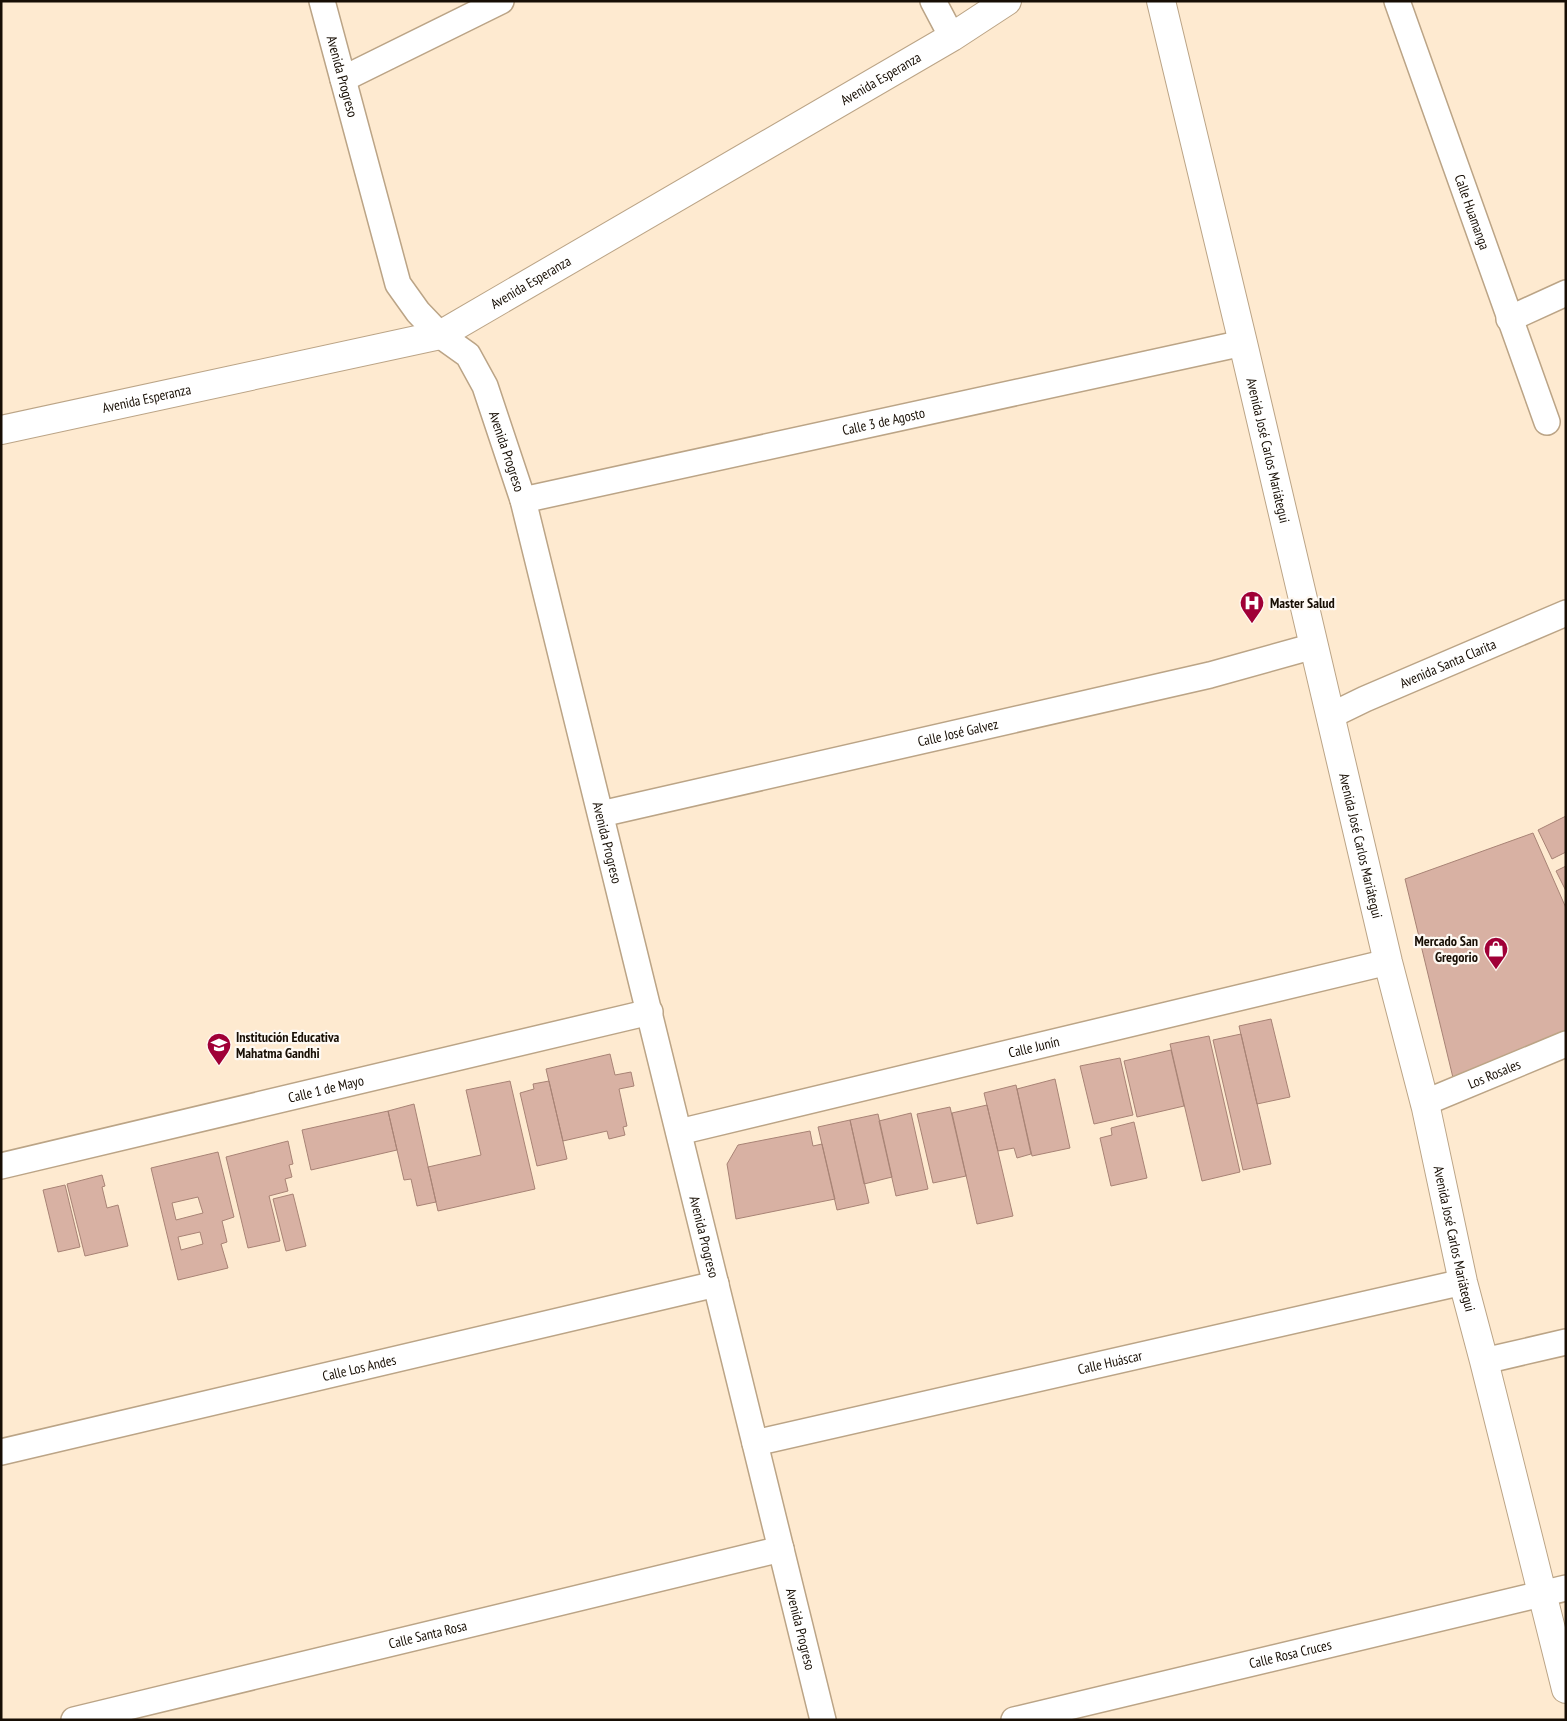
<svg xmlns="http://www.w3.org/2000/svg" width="1567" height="1721" font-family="'PT Sans Narrow',sans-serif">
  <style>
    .building { fill: #d8b1a3; stroke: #a88375; fill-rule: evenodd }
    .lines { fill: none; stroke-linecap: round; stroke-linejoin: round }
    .minor-casing { stroke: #bba486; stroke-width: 28 }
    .tertiary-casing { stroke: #bba486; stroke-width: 30 }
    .minor { stroke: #fff; stroke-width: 25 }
    .tertiary { stroke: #fff; stroke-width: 28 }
    .labels { text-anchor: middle; stroke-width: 4.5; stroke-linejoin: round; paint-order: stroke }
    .street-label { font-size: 14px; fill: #170e04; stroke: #fef9f3 }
    .poi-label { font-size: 14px; font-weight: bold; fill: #170e04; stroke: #fef9f3; text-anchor: start }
  </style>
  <rect width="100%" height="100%" fill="#feead0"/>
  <path class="building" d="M 1566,816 L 1566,852 L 1552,859 L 1538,830 Z
    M 1533,833 L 1566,908 L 1566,1033 L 1455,1086 L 1405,879 Z
    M 1566,866 L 1566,891 L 1556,871 Z
    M 1271,1019 L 1290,1097 L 1257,1104 L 1239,1026 Z
    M 1241,1034 L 1271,1164 L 1243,1170 L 1213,1040 Z
    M 1209,1036 L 1240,1172 L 1202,1181 L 1170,1044 Z
    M 1171,1050 L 1184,1106 L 1137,1117 L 1124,1061 Z
    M 610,1054 L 615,1075 L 631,1072 L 634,1086 L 619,1089 L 627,1126 L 623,1127 L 625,1135 L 609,1139 L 607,1131 L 563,1141 L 546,1069 Z
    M 1120,1058 L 1133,1115 L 1094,1124 L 1080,1066 Z
    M 1055,1079 L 1070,1148 L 1032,1156 L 1017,1089 Z
    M 510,1081 L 535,1189 L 438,1211 L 428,1167 L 481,1155 L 466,1090 Z
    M 549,1081 L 567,1159 L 537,1166 L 520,1093 L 534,1089 L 533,1084 Z
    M 1016,1085 L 1031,1154 L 1017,1158 L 1014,1148 L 998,1151 L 984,1093 Z
    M 414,1104 L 436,1202 L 417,1206 L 411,1179 L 404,1180 L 388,1111 Z
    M 987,1105 L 1013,1216 L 977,1224 L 952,1113 Z
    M 950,1107 L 966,1176 L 933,1183 L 917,1114 Z
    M 388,1111 L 397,1150 L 311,1170 L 302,1130 Z
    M 911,1113 L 928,1189 L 896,1196 L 879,1121 Z
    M 878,1114 L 892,1177 L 864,1184 L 850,1120 Z
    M 850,1120 L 869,1203 L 837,1210 L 818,1127 Z
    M 1134,1122 L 1147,1178 L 1111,1186 L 1100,1138 L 1112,1135 L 1111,1128 Z
    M 810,1131 L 813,1146 L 822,1144 L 835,1199 L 736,1219 L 727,1164 L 738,1145 Z
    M 288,1141 L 293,1164 L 289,1165 L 292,1177 L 285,1179 L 288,1191 L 269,1196 L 280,1241 L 248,1248 L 226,1157 Z
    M 218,1152 L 234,1217 L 222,1221 L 227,1242 L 221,1244 L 228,1268 L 178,1280 L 151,1168 ZM 198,1197 L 203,1213 L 176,1220 L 172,1203 ZM 200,1232 L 203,1244 L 181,1250 L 178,1237 Z
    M 102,1175 L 105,1186 L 102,1187 L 107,1208 L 118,1205 L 128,1246 L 85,1256 L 67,1184 Z
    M 65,1185 L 80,1247 L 58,1252 L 43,1190 Z
    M 293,1194 L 306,1246 L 286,1251 L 273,1199 Z"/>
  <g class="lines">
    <defs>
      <g id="minor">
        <path id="s1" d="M 322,1 L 398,284 L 418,312 L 440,335 L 468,355 L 485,386 L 523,500 L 823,1720"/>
        <path d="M 933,1 L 952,37"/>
        <path id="s2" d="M 1397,1 L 1547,422"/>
        <path d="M 343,79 L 501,1"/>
        <path d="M 1509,319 L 1566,293"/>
        <path id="s3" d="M 523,500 L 1243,343"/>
        <path id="s4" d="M 1330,716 L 1365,699 L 1566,613"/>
        <path id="s5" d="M 601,814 L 1210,675 L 1314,646"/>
        <path id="s6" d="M 1424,1103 L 1566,1044"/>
        <path id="s7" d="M 679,1132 L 1388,962"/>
        <path id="s8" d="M 1,1166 L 650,1012"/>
        <path d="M 1484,1361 L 1566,1342"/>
        <path id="s9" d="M 755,1443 L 1463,1282"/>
        <path id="s10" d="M 1,1452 L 716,1284"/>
        <path id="s11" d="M 74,1720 L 781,1549"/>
        <path id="s12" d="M 1014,1720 L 1566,1588"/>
      </g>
      <g id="tertiary">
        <path id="s13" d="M 1161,1 L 1243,343 L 1388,962 L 1426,1108 L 1463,1282 L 1484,1361 L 1566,1689"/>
        <path id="s14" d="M 1,430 L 440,335 L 952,37 L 1007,1"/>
      </g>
    </defs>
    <use href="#minor" class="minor-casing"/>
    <use href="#tertiary" class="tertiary-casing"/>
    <use href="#minor" class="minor"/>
    <use href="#tertiary" class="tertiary"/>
  </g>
  <defs>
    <symbol id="hospital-pin" viewBox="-11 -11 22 30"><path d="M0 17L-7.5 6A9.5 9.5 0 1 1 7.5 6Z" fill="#a00037" stroke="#fef9f3"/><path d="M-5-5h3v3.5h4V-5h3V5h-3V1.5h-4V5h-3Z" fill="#fff"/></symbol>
    <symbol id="shop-pin" viewBox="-11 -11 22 30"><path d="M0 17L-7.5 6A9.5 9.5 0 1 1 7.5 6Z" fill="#a00037" stroke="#fef9f3"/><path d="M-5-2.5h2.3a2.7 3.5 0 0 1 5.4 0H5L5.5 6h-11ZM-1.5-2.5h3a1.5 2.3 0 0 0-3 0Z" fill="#fff"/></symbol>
    <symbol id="school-pin" viewBox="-11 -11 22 30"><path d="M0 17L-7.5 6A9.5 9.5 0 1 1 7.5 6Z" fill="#a00037" stroke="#fef9f3"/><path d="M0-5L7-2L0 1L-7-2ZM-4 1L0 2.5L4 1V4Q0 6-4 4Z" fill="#fff"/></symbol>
  </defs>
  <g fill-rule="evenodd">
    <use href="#hospital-pin" x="1238" y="589" width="28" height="38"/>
    <use href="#shop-pin" x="1482" y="935" width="28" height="38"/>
    <use href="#school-pin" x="205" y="1031" width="28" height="38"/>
  </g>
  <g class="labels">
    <g class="street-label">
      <text dy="5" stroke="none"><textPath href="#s1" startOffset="78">Avenida Progreso</textPath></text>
      <text dy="5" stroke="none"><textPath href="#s14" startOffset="959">Avenida Esperanza</textPath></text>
      <text dy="5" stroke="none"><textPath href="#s2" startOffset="224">Calle Huamanga</textPath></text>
      <text dy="5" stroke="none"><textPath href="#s14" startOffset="554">Avenida Esperanza</textPath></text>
      <text dy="5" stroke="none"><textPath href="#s14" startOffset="149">Avenida Esperanza</textPath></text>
      <text dy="5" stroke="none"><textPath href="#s3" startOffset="369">Calle 3 de Agosto</textPath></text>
      <text dy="5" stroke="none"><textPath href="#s1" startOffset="498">Avenida Progreso</textPath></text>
      <text dy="5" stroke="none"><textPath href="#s13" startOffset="462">Avenida José Carlos Mariátegui</textPath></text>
      <text dy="5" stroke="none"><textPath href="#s4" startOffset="129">Avenida Santa Clarita</textPath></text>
      <text dy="5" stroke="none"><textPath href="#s5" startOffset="366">Calle José Galvez</textPath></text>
      <text dy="5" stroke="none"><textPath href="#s1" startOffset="902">Avenida Progreso</textPath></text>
      <text dy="5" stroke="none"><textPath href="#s13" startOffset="868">Avenida José Carlos Mariátegui</textPath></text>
      <text dy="5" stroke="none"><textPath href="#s7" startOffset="365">Calle Junín</textPath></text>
      <text dy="5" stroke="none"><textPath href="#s6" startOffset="76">Los Rosales</textPath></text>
      <text dy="5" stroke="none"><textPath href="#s8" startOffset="334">Calle 1 de Mayo</textPath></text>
      <text dy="5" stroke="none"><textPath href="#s1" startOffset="1308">Avenida Progreso</textPath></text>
      <text dy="5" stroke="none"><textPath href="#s13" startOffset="1272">Avenida José Carlos Mariátegui</textPath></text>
      <text dy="5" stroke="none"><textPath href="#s9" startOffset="364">Calle Huáscar</textPath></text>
      <text dy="5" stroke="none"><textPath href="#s10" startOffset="368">Calle Los Andes</textPath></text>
      <text dy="5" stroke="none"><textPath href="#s1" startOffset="1712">Avenida Progreso</textPath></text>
      <text dy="5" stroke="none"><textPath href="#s11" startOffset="364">Calle Santa Rosa</textPath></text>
      <text dy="5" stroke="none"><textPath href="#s12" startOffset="284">Calle Rosa Cruces</textPath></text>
    </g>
    <g class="poi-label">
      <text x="1270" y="608">Master Salud</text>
      <text x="1478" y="946" text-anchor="end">Mercado San<tspan x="1478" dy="16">Gregorio</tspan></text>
      <text x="236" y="1042">Institución Educativa<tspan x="236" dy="16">Mahatma Gandhi</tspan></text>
    </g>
  </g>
  <rect width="1567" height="1721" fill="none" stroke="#170e04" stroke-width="5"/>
</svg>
